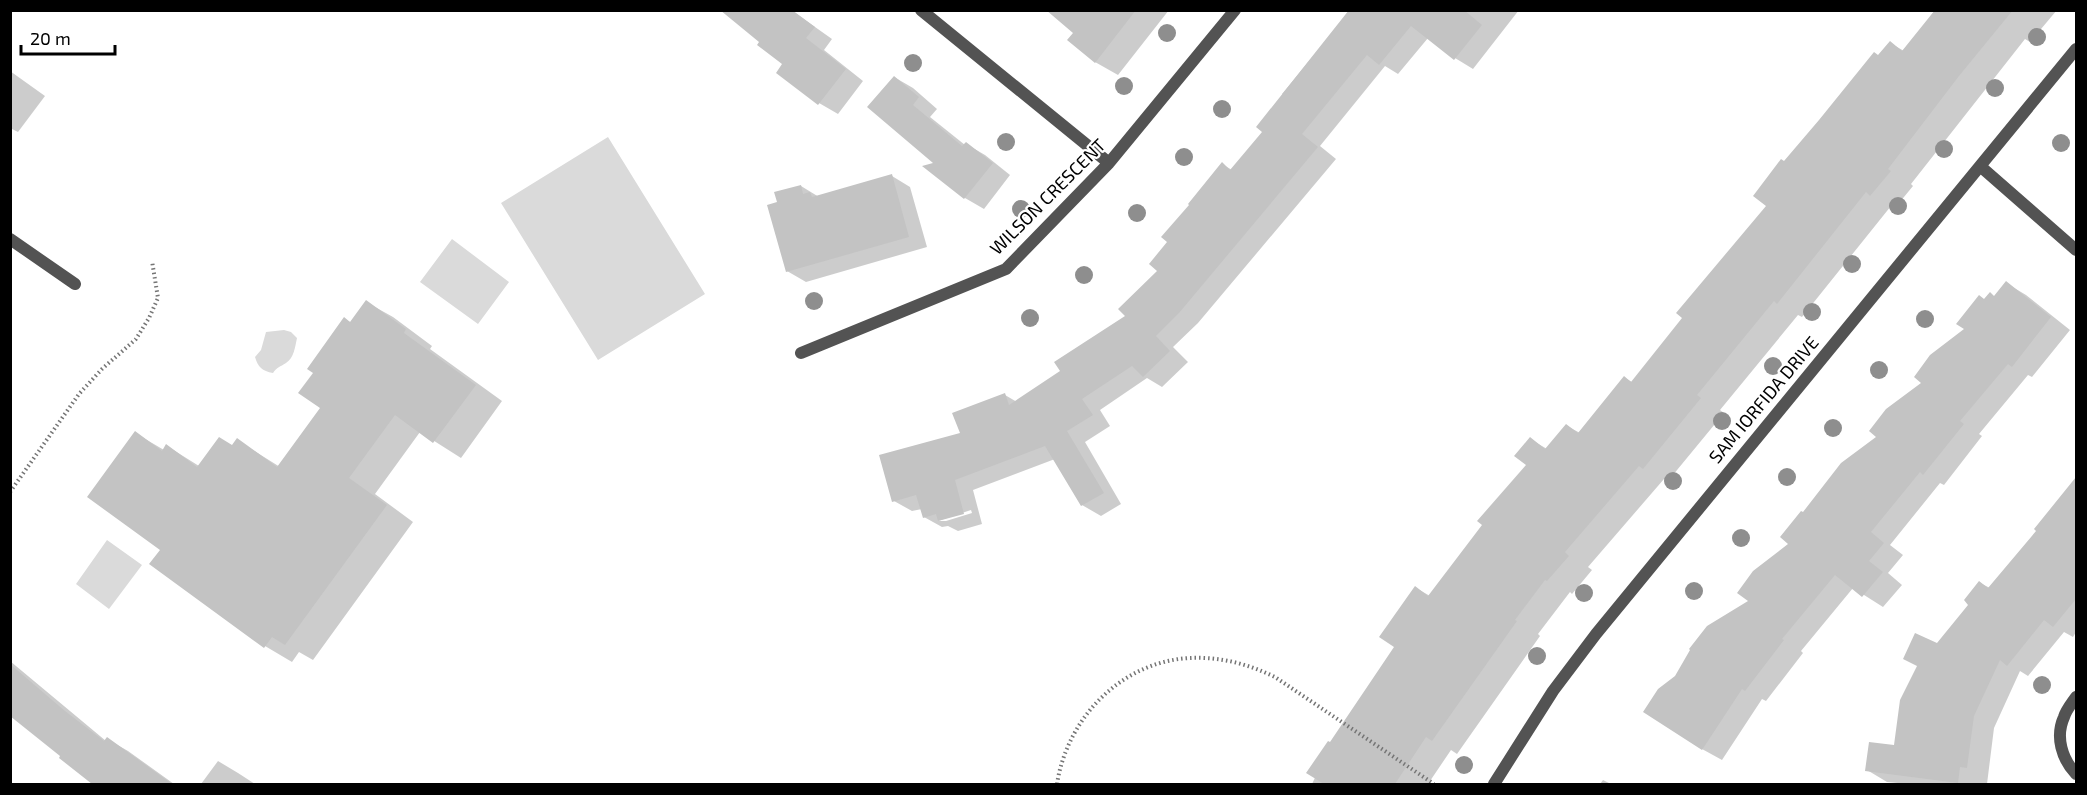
<svg xmlns="http://www.w3.org/2000/svg" width="2087" height="795" font-family="'Exo 2',sans-serif">
  <style>
    .green { fill: #dadada }
    .shadow { fill: #0003; fill-rule: evenodd }
    .building { fill: #c3c3c3 }
    .lines { fill: none; stroke-linecap: round; stroke-linejoin: round }
    .path { stroke: #757575; stroke-width: 4; stroke-dasharray: 1.5 3; stroke-linecap: butt }
    .minor { stroke: #535353; stroke-width: 12 }
    .tree { fill: #8e8e8e }
    .labels { text-anchor: middle; stroke-width: 4.5; stroke-linejoin: round; paint-order: stroke }
    .street-label { font-size: 18px; fill: #000; stroke: #fff }
  </style>
  <rect width="100%" height="100%" fill="#fff"/>
  <path class="green" d="M 608,137 L 705,294 L 598,360 L 501,203 Z
    M 452,239 L 509,282 L 478,324 L 420,282 Z
    M 284,330 L 291,332 L 297,338 C 295,347 294,358 286,363 C 280,367 277,367 273,373 C 262,371 258,367 255,357 L 261,350 L 266,332 Z
    M 107,540 L 142,565 L 109,609 L 76,584 Z"/>
  <path class="shadow" d="M 791,10 L 832,39 L 824,50 L 863,81 L 838,114 L 819,103 L 785,64 Z
    M 1048,10 L 1169,10 L 1118,75 L 1095,62 L 1075,33 Z
    M 1351,10 L 1519,10 L 1473,69 L 1455,58 L 1428,38 L 1398,74 L 1385,66 L 1320,146 L 1336,159 L 1198,323 L 1173,347 L 1188,362 L 1162,387 L 1147,378 L 1100,410 L 1110,426 L 1085,442 L 1121,504 L 1101,516 L 1082,505 L 1055,459 L 973,490 L 982,524 L 958,531 L 948,526 L 942,527 L 924,517 L 922,509 L 912,511 L 894,501 L 1005,395 L 1017,402 L 1062,371 L 1127,316 L 1159,271 L 1169,242 L 1222,164 L 1232,170 L 1264,132 L 1284,95 L 1282,94 ZM 971,510 L 972,513 L 946,521 L 938,521 Z
    M 1937,10 L 2057,10 L 2030,42 L 2025,39 L 1911,184 L 1913,186 L 1895,208 L 1891,206 L 1802,317 L 1798,315 L 1720,410 L 1724,413 L 1668,481 L 1664,479 L 1588,567 L 1592,570 L 1572,594 L 1570,592 L 1538,634 L 1540,636 L 1457,754 L 1451,750 L 1428,784 L 1312,784 L 1331,744 L 1396,647 L 1416,588 L 1430,596 L 1528,465 L 1530,439 L 1547,449 L 1567,426 L 1580,433 L 1625,378 L 1632,382 L 1684,318 L 1768,206 L 1784,163 L 1890,43 L 1904,51 Z
    M 10,71 L 45,96 L 18,132 L 10,128 Z
    M 894,77 L 913,88 L 937,109 L 930,117 L 965,145 L 966,144 L 985,155 L 1010,175 L 984,209 L 965,198 L 925,167 L 937,163 Z
    M 892,176 L 910,187 L 927,247 L 806,282 L 787,271 L 779,203 L 801,186 L 819,197 Z
    M 2006,283 L 2026,295 L 2070,330 L 2032,377 L 2028,375 L 1979,434 L 1982,436 L 1944,485 L 1940,483 L 1890,545 L 1903,555 L 1888,573 L 1902,585 L 1883,607 L 1853,588 L 1801,651 L 1803,653 L 1766,701 L 1762,699 L 1722,760 L 1702,749 L 1676,677 L 1751,601 L 1790,544 L 1924,383 L 1966,329 L 1986,300 L 1995,297 Z
    M 366,302 L 393,317 L 432,346 L 430,349 L 502,401 L 461,458 L 420,432 L 375,494 L 413,522 L 313,660 L 299,652 L 292,662 L 265,646 L 162,549 L 135,433 L 164,450 L 167,446 L 199,466 L 233,446 L 237,440 L 280,467 L 322,408 L 315,373 L 344,319 L 352,323 Z
    M 2076,479 L 2076,632 L 2073,637 L 2064,632 L 2028,676 L 2020,671 L 1994,728 L 1987,784 L 1908,784 L 1887,782 L 1867,770 L 1896,747 L 1937,645 L 1971,604 L 1980,583 L 1990,588 L 2038,531 L 2036,529 Z
    M 10,661 L 106,741 L 107,739 L 128,751 L 174,784 L 95,784 L 61,758 L 62,756 L 10,714 Z
    M 218,761 L 238,773 L 255,784 L 201,784 Z
    M 1603,780 L 1611,784 L 1600,784 Z"/>
  <path class="building" d="M 720,10 L 792,10 L 815,27 L 806,38 L 846,69 L 818,105 L 776,73 L 782,64 L 757,45 L 759,42 Z
    M 1046,10 L 1136,10 L 1095,63 L 1067,40 L 1073,33 Z
    M 1349,10 L 1464,10 L 1482,25 L 1454,60 L 1411,26 L 1379,65 L 1367,55 L 1302,134 L 1318,147 L 1179,313 L 1156,336 L 1170,351 L 1143,377 L 1132,366 L 1082,399 L 1093,415 L 1067,431 L 1104,493 L 1081,506 L 1045,446 L 955,480 L 964,514 L 938,521 L 936,514 L 923,518 L 916,495 L 892,502 L 879,455 L 960,433 L 952,413 L 1005,393 L 1009,405 L 1060,371 L 1054,362 L 1125,316 L 1118,309 L 1157,271 L 1149,264 L 1167,242 L 1161,237 L 1189,205 L 1188,204 L 1222,162 L 1230,170 L 1262,132 L 1256,127 Z
    M 1935,10 L 2013,10 L 1959,76 L 1888,169 L 1891,171 L 1870,196 L 1866,192 L 1777,304 L 1774,301 L 1697,395 L 1701,398 L 1643,469 L 1639,466 L 1565,552 L 1569,556 L 1547,581 L 1545,580 L 1515,620 L 1517,621 L 1432,741 L 1426,737 L 1395,784 L 1324,784 L 1306,773 L 1328,741 L 1330,742 L 1394,647 L 1379,637 L 1415,586 L 1428,596 L 1482,525 L 1477,521 L 1526,465 L 1514,456 L 1530,437 L 1545,449 L 1566,424 L 1578,433 L 1624,376 L 1631,382 L 1682,318 L 1676,313 L 1766,206 L 1753,196 L 1781,159 L 1784,161 L 1819,120 L 1874,52 L 1878,55 L 1890,41 L 1902,51 Z
    M 894,76 L 919,97 L 913,105 L 962,146 L 966,142 L 993,163 L 964,199 L 922,166 L 933,163 L 867,107 Z
    M 892,174 L 909,237 L 786,272 L 767,205 L 777,202 L 774,192 L 801,185 L 803,194 L 810,192 L 812,197 Z
    M 2006,281 L 2051,317 L 2012,367 L 2008,364 L 1960,421 L 1964,424 L 1923,475 L 1920,472 L 1871,532 L 1884,543 L 1869,561 L 1883,572 L 1862,597 L 1835,575 L 1782,639 L 1784,640 L 1745,691 L 1742,689 L 1702,750 L 1643,712 L 1658,689 L 1675,676 L 1690,650 L 1689,649 L 1707,626 L 1748,601 L 1737,593 L 1753,571 L 1788,544 L 1780,537 L 1801,511 L 1803,512 L 1841,463 L 1876,437 L 1869,431 L 1886,409 L 1921,383 L 1914,377 L 1930,355 L 1964,329 L 1956,324 L 1979,295 L 1984,299 L 1990,292 L 1994,296 Z
    M 366,300 L 406,329 L 404,333 L 476,385 L 433,443 L 395,415 L 349,478 L 387,505 L 285,645 L 272,637 L 264,648 L 149,564 L 160,550 L 87,497 L 135,431 L 162,451 L 166,444 L 197,467 L 219,437 L 232,445 L 237,438 L 277,467 L 320,408 L 298,393 L 313,373 L 307,369 L 344,317 L 350,322 Z
    M 2076,477 L 2076,599 L 2053,627 L 2044,620 L 2007,666 L 2000,660 L 1974,716 L 1967,768 L 1960,767 L 1958,783 L 1865,771 L 1869,742 L 1894,745 L 1900,700 L 1917,666 L 1903,659 L 1915,633 L 1937,643 L 1968,605 L 1964,600 L 1979,581 L 1988,588 L 2036,531 L 2034,529 Z
    M 10,664 L 65,711 L 104,741 L 107,737 L 172,784 L 92,784 L 59,758 L 60,756 L 10,716 Z"/>
  <g class="lines">
    <path class="path" d="M 10,492 L 79,394 L 102,369 L 136,339 L 149,318 L 158,298 L 152,261
      M 1057,784 C 1068,713 1129,654 1204,658 C 1229,659 1252,666 1275,677 L 1434,784"/>
    <path class="minor" d="M 921,10 L 1109,163
      M 1980,166 L 2076,250
      M 10,239 L 75,284
      M 801,353 L 1006,269 L 1109,163 L 1235,10
      M 2076,697 C 2072,703 2066,710 2064,717 C 2055,737 2062,759 2076,774
      M 1494,784 L 1553,691 L 1596,634 L 2076,49"/>
  </g>
  <g class="tree">
    <circle cx="1167" cy="33" r="9"/>
    <circle cx="2037" cy="37" r="9"/>
    <circle cx="913" cy="63" r="9"/>
    <circle cx="1124" cy="86" r="9"/>
    <circle cx="1995" cy="88" r="9"/>
    <circle cx="1222" cy="109" r="9"/>
    <circle cx="1006" cy="142" r="9"/>
    <circle cx="2061" cy="143" r="9"/>
    <circle cx="1944" cy="149" r="9"/>
    <circle cx="1184" cy="157" r="9"/>
    <circle cx="1898" cy="206" r="9"/>
    <circle cx="1021" cy="209" r="9"/>
    <circle cx="1137" cy="213" r="9"/>
    <circle cx="1852" cy="264" r="9"/>
    <circle cx="1084" cy="275" r="9"/>
    <circle cx="814" cy="301" r="9"/>
    <circle cx="1812" cy="312" r="9"/>
    <circle cx="1030" cy="318" r="9"/>
    <circle cx="1925" cy="319" r="9"/>
    <circle cx="1773" cy="366" r="9"/>
    <circle cx="1879" cy="370" r="9"/>
    <circle cx="1722" cy="421" r="9"/>
    <circle cx="1833" cy="428" r="9"/>
    <circle cx="1787" cy="477" r="9"/>
    <circle cx="1673" cy="481" r="9"/>
    <circle cx="1741" cy="538" r="9"/>
    <circle cx="1694" cy="591" r="9"/>
    <circle cx="1584" cy="593" r="9"/>
    <circle cx="1537" cy="656" r="9"/>
    <circle cx="2042" cy="685" r="9"/>
    <circle cx="1464" cy="765" r="9"/>
  </g>
  <g class="labels">
    <g class="street-label">
      <text transform="translate(1048 197) rotate(-45)" y="6">WILSON CRESCENT</text>
      <text transform="translate(1764 400) rotate(-50)" y="6">SAM IORFIDA DRIVE</text>
    </g>
  </g>
  <rect width="2087" height="795" fill="none" stroke="#000000" stroke-width="24"/>
  <path d="M21 45v9h94v-9" fill="none" stroke="#000000" stroke-width="3"/>
  <text x="30" y="45" font-size="18" fill="#000000" stroke="#ffffff" stroke-width="4.5" paint-order="stroke">20 m</text>
</svg>
